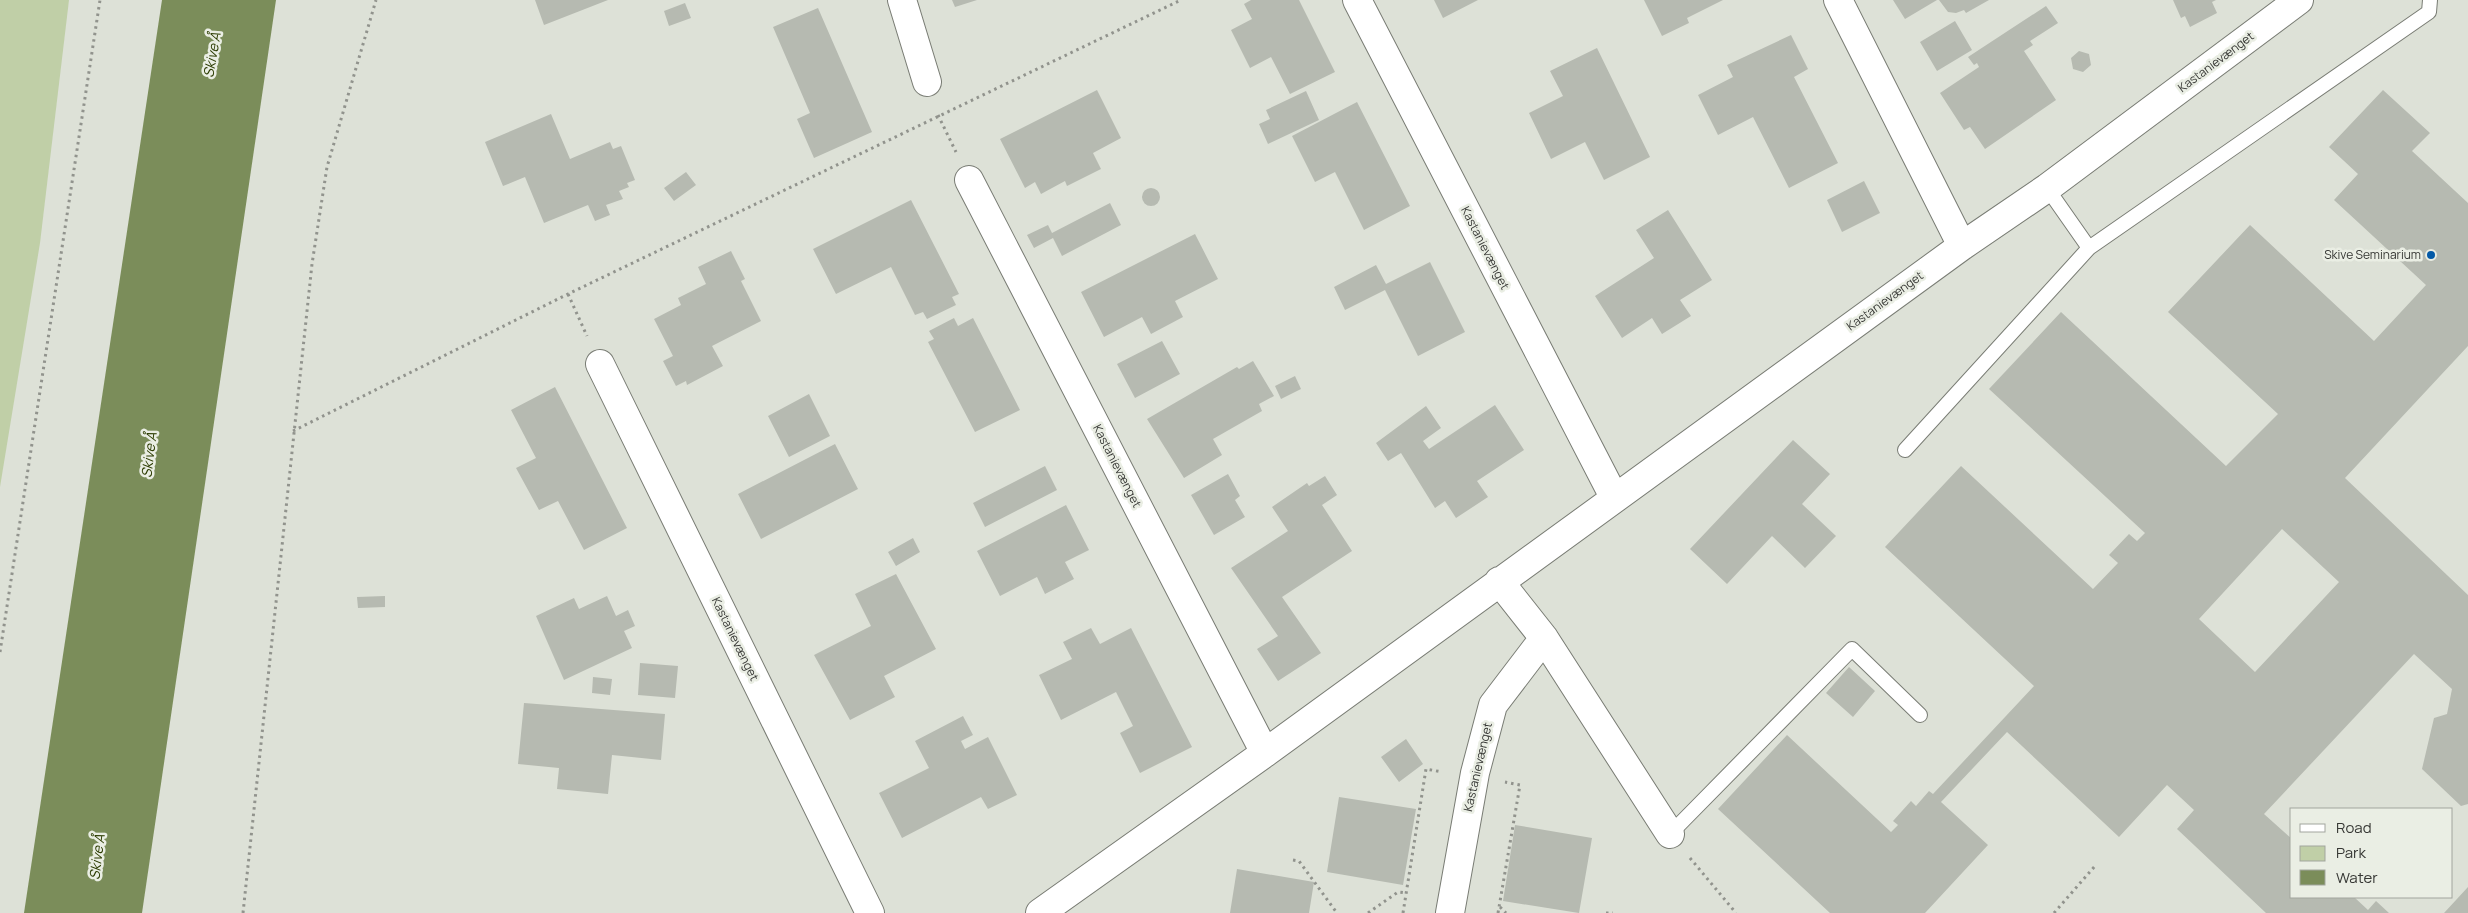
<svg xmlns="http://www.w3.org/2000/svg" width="2468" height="913" font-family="Manrope,sans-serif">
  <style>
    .green { fill: #c0cfa7 }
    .water { fill: #7b8d5a }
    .building { fill: #b6bab1; fill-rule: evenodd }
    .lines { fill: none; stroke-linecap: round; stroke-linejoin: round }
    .lane-casing { stroke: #797c74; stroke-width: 16 }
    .street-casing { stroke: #797c74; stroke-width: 30 }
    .path { stroke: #91938d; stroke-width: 3; stroke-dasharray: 2.5 4; stroke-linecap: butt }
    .lane { stroke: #fff; stroke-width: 14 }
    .street { stroke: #fff; stroke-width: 28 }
    .poi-dot { fill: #045aa7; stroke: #eaeee4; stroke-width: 2 }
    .labels { text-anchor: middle; stroke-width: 5; stroke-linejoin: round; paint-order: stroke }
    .street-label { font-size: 12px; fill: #373835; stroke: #eaeee4 }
    .poi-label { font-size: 12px; fill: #373835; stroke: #eaeee4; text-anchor: end }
    .water-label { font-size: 14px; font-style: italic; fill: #2b3b00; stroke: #eaeee4 }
  </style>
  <rect width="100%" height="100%" fill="#dde1d7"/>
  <path class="green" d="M 0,0 L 69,0 L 40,243 L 0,487 Z"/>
  <path class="water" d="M 162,0 L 276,0 L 142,913 L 24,913 Z"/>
  <path class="building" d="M 535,0 L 608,0 L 544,25 Z
    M 952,0 L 977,0 L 955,7 Z
    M 1251,0 L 1299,0 L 1335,72 L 1290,94 L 1271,57 L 1250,68 L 1231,30 L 1252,19 L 1244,4 Z
    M 1434,0 L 1478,0 L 1443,18 Z
    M 1644,0 L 1723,0 L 1687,18 L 1689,23 L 1662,36 Z
    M 1893,0 L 1937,0 L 1905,19 Z
    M 1939,0 L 1989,0 L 1966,13 L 1964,10 L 1956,13 L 1948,12 Z
    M 2173,0 L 2216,0 L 2212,2 L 2217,13 L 2190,27 L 2185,16 L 2181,18 Z
    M 685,3 L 691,18 L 669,26 L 664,11 Z
    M 2046,6 L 2058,23 L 2030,41 L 2033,45 L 2024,51 L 2056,100 L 1985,149 L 1970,127 L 1964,130 L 1940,93 L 1979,67 L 1977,63 L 1974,65 L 1968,57 Z
    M 818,8 L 872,132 L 814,158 L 797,119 L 810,113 L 773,27 Z
    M 1955,21 L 1972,50 L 1937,71 L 1920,42 Z
    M 1791,35 L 1808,69 L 1794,77 L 1838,163 L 1789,188 L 1753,117 L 1718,135 L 1698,95 L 1733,77 L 1727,65 Z
    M 1597,48 L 1650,157 L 1604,180 L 1585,142 L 1551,159 L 1529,113 L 1563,96 L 1550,71 Z
    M 2079,51 L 2089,54 L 2091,65 L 2083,72 L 2073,69 L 2071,58 Z
    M 1097,90 L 1121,138 L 1093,153 L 1101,169 L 1067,186 L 1065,181 L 1041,194 L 1035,182 L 1025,188 L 1000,139 Z
    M 2383,90 L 2430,133 L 2412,151 L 2468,203 L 2468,346 L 2345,478 L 2468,595 L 2468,804 L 2461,806 L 2422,769 L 2434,718 L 2447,714 L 2452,689 L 2414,654 L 2264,814 L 2292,839 L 2292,897 L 2354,897 L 2368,910 L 2376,901 L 2389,913 L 2266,913 L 2177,829 L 2194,810 L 2167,785 L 2119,837 L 2007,732 L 1941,802 L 1988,845 L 1925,913 L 1830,913 L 1718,809 L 1787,735 L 1891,832 L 1898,825 L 1893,821 L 1911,801 L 1916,806 L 1929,791 L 1933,794 L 2034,686 L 1885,547 L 1961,466 L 2093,589 L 2118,563 L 2109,555 L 2129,534 L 2137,541 L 2145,533 L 1989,389 L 2061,312 L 2226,466 L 2278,414 L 2168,312 L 2250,225 L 2374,341 L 2426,285 L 2334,200 L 2358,174 L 2329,147 ZM 2282,529 L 2339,582 L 2255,672 L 2199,619 Z
    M 1306,91 L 1319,120 L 1268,144 L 1259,124 L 1270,119 L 1266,110 Z
    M 1357,102 L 1410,206 L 1364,230 L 1335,172 L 1315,182 L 1292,136 Z
    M 551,114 L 570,159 L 610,142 L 613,149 L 621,146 L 635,180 L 627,183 L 629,187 L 619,191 L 623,199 L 606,205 L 610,215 L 595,221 L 588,205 L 544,223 L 525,177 L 503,186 L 485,142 Z
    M 686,172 L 696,185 L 674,201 L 664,188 Z
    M 1864,181 L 1880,213 L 1842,232 L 1827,200 Z
    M1142 197a9 9 0 1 1 18 0a9 9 0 1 1-18 0Z
    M 911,200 L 959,294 L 952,297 L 956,305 L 927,319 L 923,312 L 915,315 L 891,267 L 836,294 L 813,249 Z
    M 1110,203 L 1121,225 L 1062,256 L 1053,238 L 1034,248 L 1027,235 L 1048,225 L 1052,233 Z
    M 1668,210 L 1712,280 L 1680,300 L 1691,316 L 1662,334 L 1652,318 L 1622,338 L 1595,296 L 1654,258 L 1636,230 Z
    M 1195,234 L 1218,279 L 1175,301 L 1183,317 L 1151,334 L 1142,317 L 1104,337 L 1081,292 Z
    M 731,251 L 745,279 L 741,281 L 761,321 L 712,346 L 723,366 L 687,385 L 686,381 L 676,386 L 663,361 L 673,356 L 654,319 L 681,305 L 678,298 L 706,284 L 698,267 Z
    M 1430,262 L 1465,332 L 1418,356 L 1385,290 L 1345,310 L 1334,287 L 1376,265 L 1386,284 Z
    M 954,318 L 958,326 L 973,318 L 1020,410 L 975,432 L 928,342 L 934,339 L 929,331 Z
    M 1162,341 L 1180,374 L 1135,398 L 1117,364 Z
    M 1253,361 L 1274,396 L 1259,404 L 1262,411 L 1213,439 L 1222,455 L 1184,478 L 1147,419 L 1237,367 L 1239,369 Z
    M 1295,376 L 1301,389 L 1281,399 L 1275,386 Z
    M 555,387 L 627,528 L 584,550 L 558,501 L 539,510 L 516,468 L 536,458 L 511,410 Z
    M 809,394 L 830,436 L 789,457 L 768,416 Z
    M 1495,405 L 1524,450 L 1477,481 L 1488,497 L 1456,518 L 1445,501 L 1435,508 L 1401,453 L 1388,461 L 1376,443 L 1426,406 L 1441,428 L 1423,441 L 1429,449 Z
    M 1793,440 L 1830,474 L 1802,504 L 1836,536 L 1805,568 L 1772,536 L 1727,584 L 1690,549 Z
    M 835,444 L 858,489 L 761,539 L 738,494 Z
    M 1045,466 L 1057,490 L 985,527 L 973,503 Z
    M 1228,474 L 1240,496 L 1235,500 L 1245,517 L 1214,535 L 1191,495 Z
    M 1325,476 L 1337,495 L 1322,505 L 1352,551 L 1282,597 L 1321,653 L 1278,681 L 1257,649 L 1278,636 L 1231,568 L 1288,531 L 1272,507 L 1307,483 L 1309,486 Z
    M 1066,505 L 1089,550 L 1065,562 L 1074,579 L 1045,594 L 1037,577 L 1000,596 L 977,551 Z
    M 913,538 L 920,552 L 896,566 L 888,552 Z
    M 896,574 L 936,649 L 884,676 L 895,697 L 850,720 L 814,655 L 871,626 L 855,594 Z
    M 385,596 L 385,607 L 358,608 L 357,597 Z
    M 607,596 L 616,616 L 628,610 L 635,626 L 624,631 L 632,648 L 564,680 L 536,616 L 574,598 L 579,609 Z
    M 1091,628 L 1100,644 L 1131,628 L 1192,747 L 1140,773 L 1120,733 L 1133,726 L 1116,692 L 1061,720 L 1039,675 L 1072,659 L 1063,642 Z
    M 640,663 L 678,666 L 675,698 L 638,695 Z
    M 1849,667 L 1875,691 L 1853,717 L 1826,693 Z
    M 593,677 L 612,679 L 610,695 L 592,693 Z
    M 524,703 L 665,714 L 661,760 L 612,755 L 608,794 L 557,789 L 559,768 L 518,764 Z
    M 963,716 L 973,735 L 961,741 L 965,749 L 988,737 L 1017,795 L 988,809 L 981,797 L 902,838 L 879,793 L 929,768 L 915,741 Z
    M 1406,739 L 1423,764 L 1399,782 L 1381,757 Z
    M 1339,797 L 1416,809 L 1403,885 L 1327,872 Z
    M 1515,825 L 1592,838 L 1579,913 L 1503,901 Z
    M 1237,869 L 1314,882 L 1309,913 L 1230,913 Z
    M 2468,887 L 2468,913 L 2444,913 Z"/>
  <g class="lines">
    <defs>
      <path id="lane" d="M 2047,188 L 2089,248
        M 1905,450 L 2089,248 L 2429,12 L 2430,0
        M 1670,834 L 1852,649 L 1920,715"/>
      <path id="street" d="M 902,0 L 927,82
        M 1357,0 L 1614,497
        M 1838,0 L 1962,246
        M 969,180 L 1265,753
        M 600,364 L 870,913
        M 1499,581 L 1544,638 L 1670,834
        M 1040,913 L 1265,753 L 1962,246 L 2047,188 L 2299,0
        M 1450,913 L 1475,773 L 1493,705 L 1544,638"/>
    </defs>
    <use href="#lane" class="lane-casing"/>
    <use href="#street" class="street-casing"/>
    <path class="path" d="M 938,115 L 956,152
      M 568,294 L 587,336
      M 293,431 L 568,294 L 1181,0
      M 0,652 L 100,0
      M 1690,858 L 1736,913
      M 1293,860 L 1299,861 L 1337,913
      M 1500,907 L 1506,913
      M 243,913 L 312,264 L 327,167 L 376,0
      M 1368,913 L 1398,892 L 1406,893
      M 1403,913 L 1426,769 L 1442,772
      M 1498,913 L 1520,785 L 1505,782
      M 1606,913 L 1613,913
      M 2054,913 L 2095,866"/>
    <use href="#lane" class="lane"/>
    <use href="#street" class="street"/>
  </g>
  <circle class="poi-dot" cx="2431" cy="255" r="5"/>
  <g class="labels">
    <g class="street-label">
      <text transform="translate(2216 62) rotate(-37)" y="4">Kastanievænget</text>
      <text transform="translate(1485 248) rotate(63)" y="4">Kastanievænget</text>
      <text transform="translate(1885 301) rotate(-36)" y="4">Kastanievænget</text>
      <text transform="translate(1117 466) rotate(63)" y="4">Kastanievænget</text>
      <text transform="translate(735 639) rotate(64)" y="4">Kastanievænget</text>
      <text transform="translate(1478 767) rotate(-77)" y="4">Kastanievænget</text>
    </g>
    <g class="poi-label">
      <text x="2421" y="259">Skive Seminarium</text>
    </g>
    <g class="water-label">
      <text transform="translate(212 55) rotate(-80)" y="5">Skive Å</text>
      <text transform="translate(149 455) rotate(-83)" y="5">Skive Å</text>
      <text transform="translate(97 857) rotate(-83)" y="5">Skive Å</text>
    </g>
  </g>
  <rect x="2290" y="808" width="162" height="90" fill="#eaeee4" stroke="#a2a59e"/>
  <rect x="2300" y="824" width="25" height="8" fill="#ffffff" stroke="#a2a59e"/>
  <text x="2336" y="833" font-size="15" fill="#373835">Road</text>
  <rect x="2300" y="846" width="25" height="15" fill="#c0cfa7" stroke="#a2a59e"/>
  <text x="2336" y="858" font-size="15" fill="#373835">Park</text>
  <rect x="2300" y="870" width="25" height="15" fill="#7b8d5a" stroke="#a2a59e"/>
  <text x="2336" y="883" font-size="15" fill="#373835">Water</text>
</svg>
